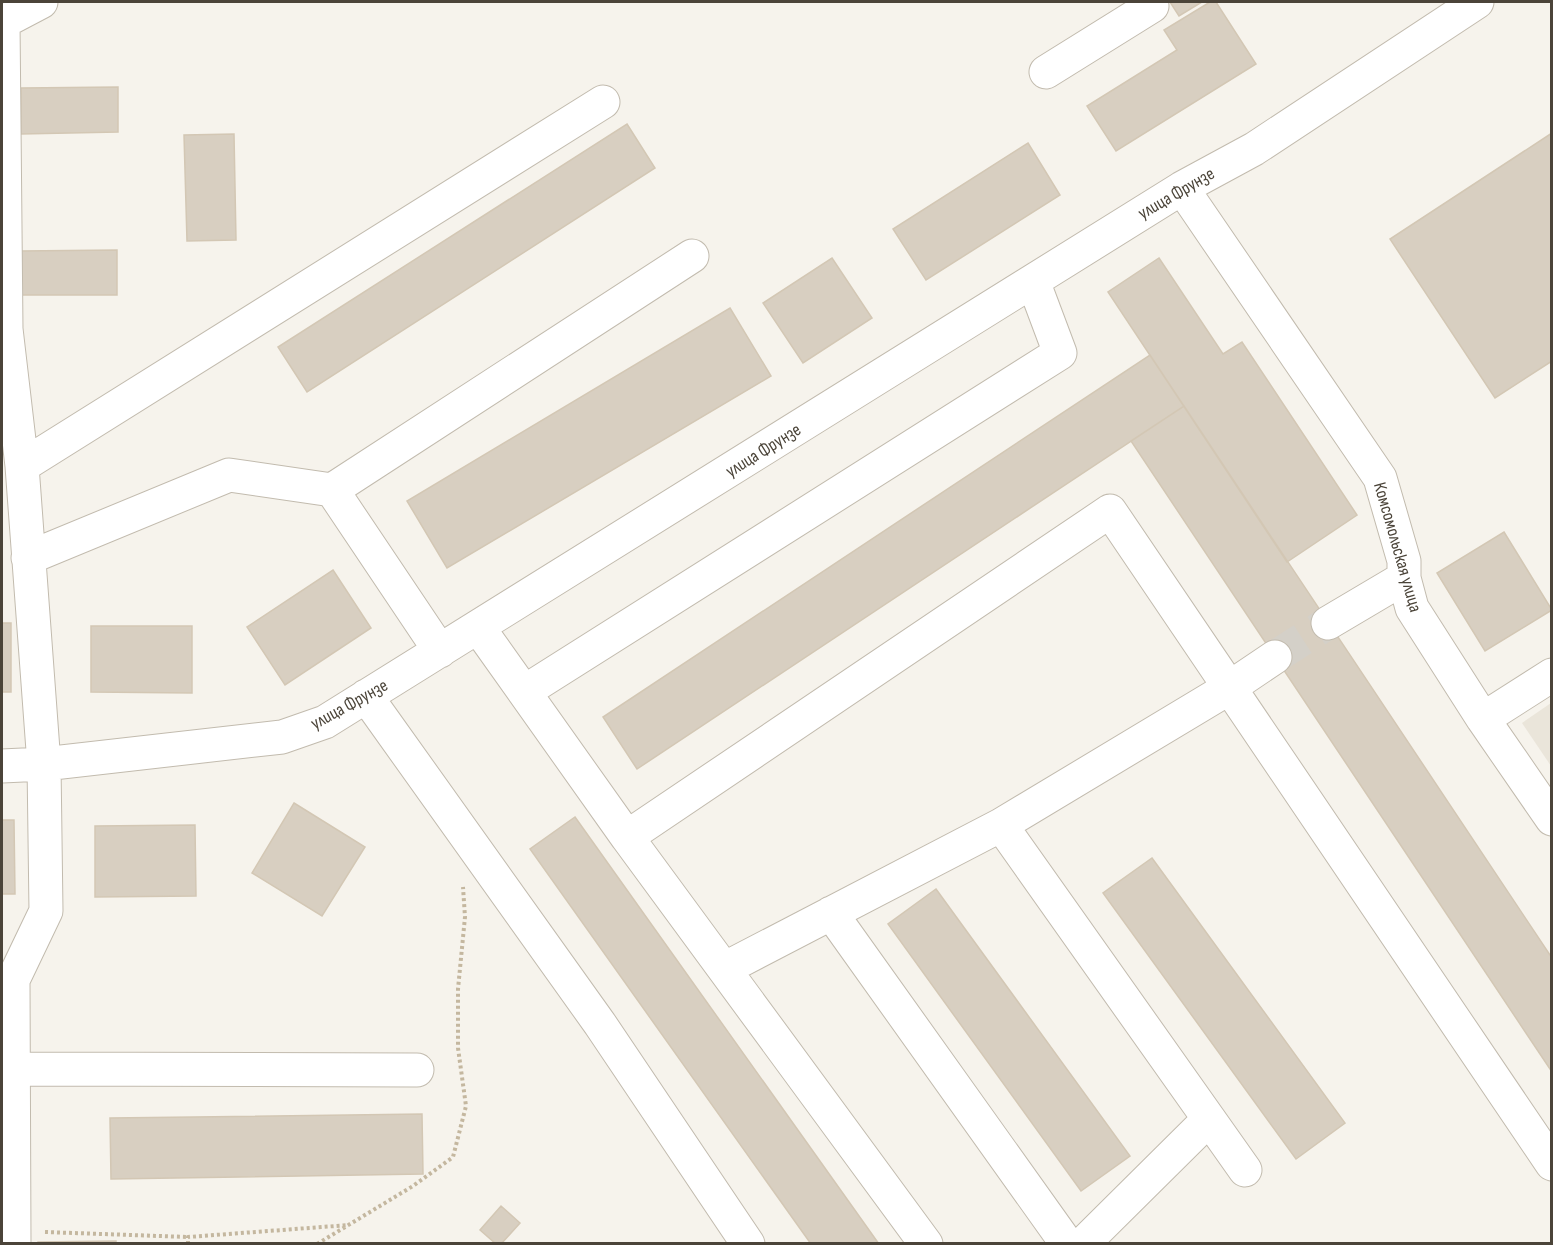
<svg xmlns="http://www.w3.org/2000/svg" width="1553" height="1245" font-family="'Sofia Sans Condensed',sans-serif">
  <style>
    .residential { fill: #eae5da }
    .building { fill: #d8cfc1; stroke: #d3c7b4; stroke-width: 1.5 }
    .lines { fill: none; stroke-linecap: round; stroke-linejoin: round }
    .minor-tunnel { stroke: #d4d0c8; stroke-width: 33; stroke-dasharray: 33 16; stroke-linecap: butt }
    .minor-casing { stroke: #c2bbae; stroke-width: 35 }
    .path { stroke: #c4b79f; stroke-width: 4; stroke-dasharray: 3 3; stroke-linecap: butt }
    .minor { stroke: #fff; stroke-width: 33 }
    .labels { text-anchor: middle; stroke-width: 6; stroke-linejoin: round; paint-order: stroke }
    .street-label { font-size: 18px; fill: #4b4439; stroke: #fff }
  </style>
  <rect width="100%" height="100%" fill="#f6f3ec"/>
  <path class="residential" d="M 1551,703 L 1551,766 L 1522,723 Z"/>
  <path class="building" d="M 1170,2 L 1202,2 L 1179,16 Z
    M 1210,2 L 1216,2 L 1256,64 L 1116,151 L 1087,106 L 1177,50 L 1164,30 Z
    M 118,87 L 118,132 L 21,134 L 21,88 Z
    M 627,124 L 655,168 L 307,392 L 278,347 Z
    M 1552,133 L 1552,361 L 1495,398 L 1390,239 Z
    M 234,134 L 236,240 L 187,241 L 184,135 Z
    M 1028,143 L 1060,195 L 926,280 L 893,229 Z
    M 117,250 L 117,295 L 20,295 L 20,251 Z
    M 832,258 L 872,318 L 803,363 L 763,303 Z
    M 1159,258 L 1223,354 L 1242,342 L 1357,515 L 1287,562 L 1108,292 Z
    M 730,308 L 771,376 L 447,568 L 407,501 Z
    M 1150,355 L 1184,406 L 637,769 L 603,717 Z
    M 1184,406 L 1552,958 L 1552,1072 L 1131,441 Z
    M 1504,532 L 1552,610 L 1485,651 L 1437,573 Z
    M 333,570 L 371,628 L 285,685 L 247,627 Z
    M 2,623 L 11,623 L 11,692 L 2,692 Z
    M 91,626 L 192,626 L 192,693 L 91,692 Z
    M 294,803 L 365,847 L 322,916 L 252,873 Z
    M 575,817 L 879,1244 L 811,1244 L 530,849 Z
    M 2,820 L 14,820 L 15,894 L 2,894 Z
    M 195,825 L 196,896 L 95,897 L 95,826 Z
    M 1152,858 L 1345,1123 L 1296,1159 L 1103,893 Z
    M 936,889 L 1130,1156 L 1081,1191 L 888,924 Z
    M 422,1114 L 423,1174 L 111,1179 L 110,1118 Z
    M 501,1206 L 520,1223 L 501,1244 L 496,1244 L 480,1230 Z
    M 116,1241 L 116,1244 L 38,1244 L 38,1242 Z"/>
  <g class="lines">
    <path class="minor-tunnel" d="M 1275,657 L 1328,623"/>
    <defs>
      <path id="minor" d="M 1046,72 L 1152,6 L 1149,2
        M 1182,188 L 1380,478 L 1404,561 L 1404,578 L 1412,608 L 1483,719 L 1552,819
        M 22,466 L 6,329 L 3,22 L 41,2
        M 28,558 L 229,475 L 332,490
        M 1328,623 L 1404,578
        M 478,627 L 627,837 L 1110,511 L 1552,1164
        M 440,651 L 332,490 L 692,256
        M 524,692 L 1060,353 L 1033,281
        M 366,696 L 600,1024 L 748,1244
        M 1483,719 L 1552,675
        M 2,766 L 44,764 L 282,737 L 325,722 L 1182,188 L 1254,149 L 1477,2
        M 1001,825 L 1209,1119 L 1083,1244
        M 627,837 L 926,1244
        M 831,913 L 1067,1244
        M 724,969 L 1001,825 L 1229,688 L 1275,657
        M 13,1069 L 417,1070
        M 1209,1119 L 1245,1170
        M 14,1244 L 13,980 L 46,911 L 44,764 L 22,466 L 603,102"/>
    </defs>
    <use href="#minor" class="minor-casing"/>
    <path class="path" d="M 45,1232 L 188,1237
      M 188,1244 L 188,1237 L 349,1225
      M 317,1244 L 413,1186 L 453,1157 L 466,1106 L 458,1048 L 458,989 L 465,917 L 463,887"/>
    <use href="#minor" class="minor"/>
  </g>
  <g class="labels">
    <g class="street-label">
      <text transform="translate(1176 193) rotate(-30)" y="6">улица Фрунзе</text>
      <text transform="translate(763 450) rotate(-32)" y="6">улица Фрунзе</text>
      <text transform="translate(1398 547) rotate(74)" y="6">Комсомольская улица</text>
      <text transform="translate(349 704) rotate(-29)" y="6">улица Фрунзе</text>
    </g>
  </g>
  <rect width="1553" height="1245" fill="none" stroke="#4b4439" stroke-width="6"/>
</svg>
